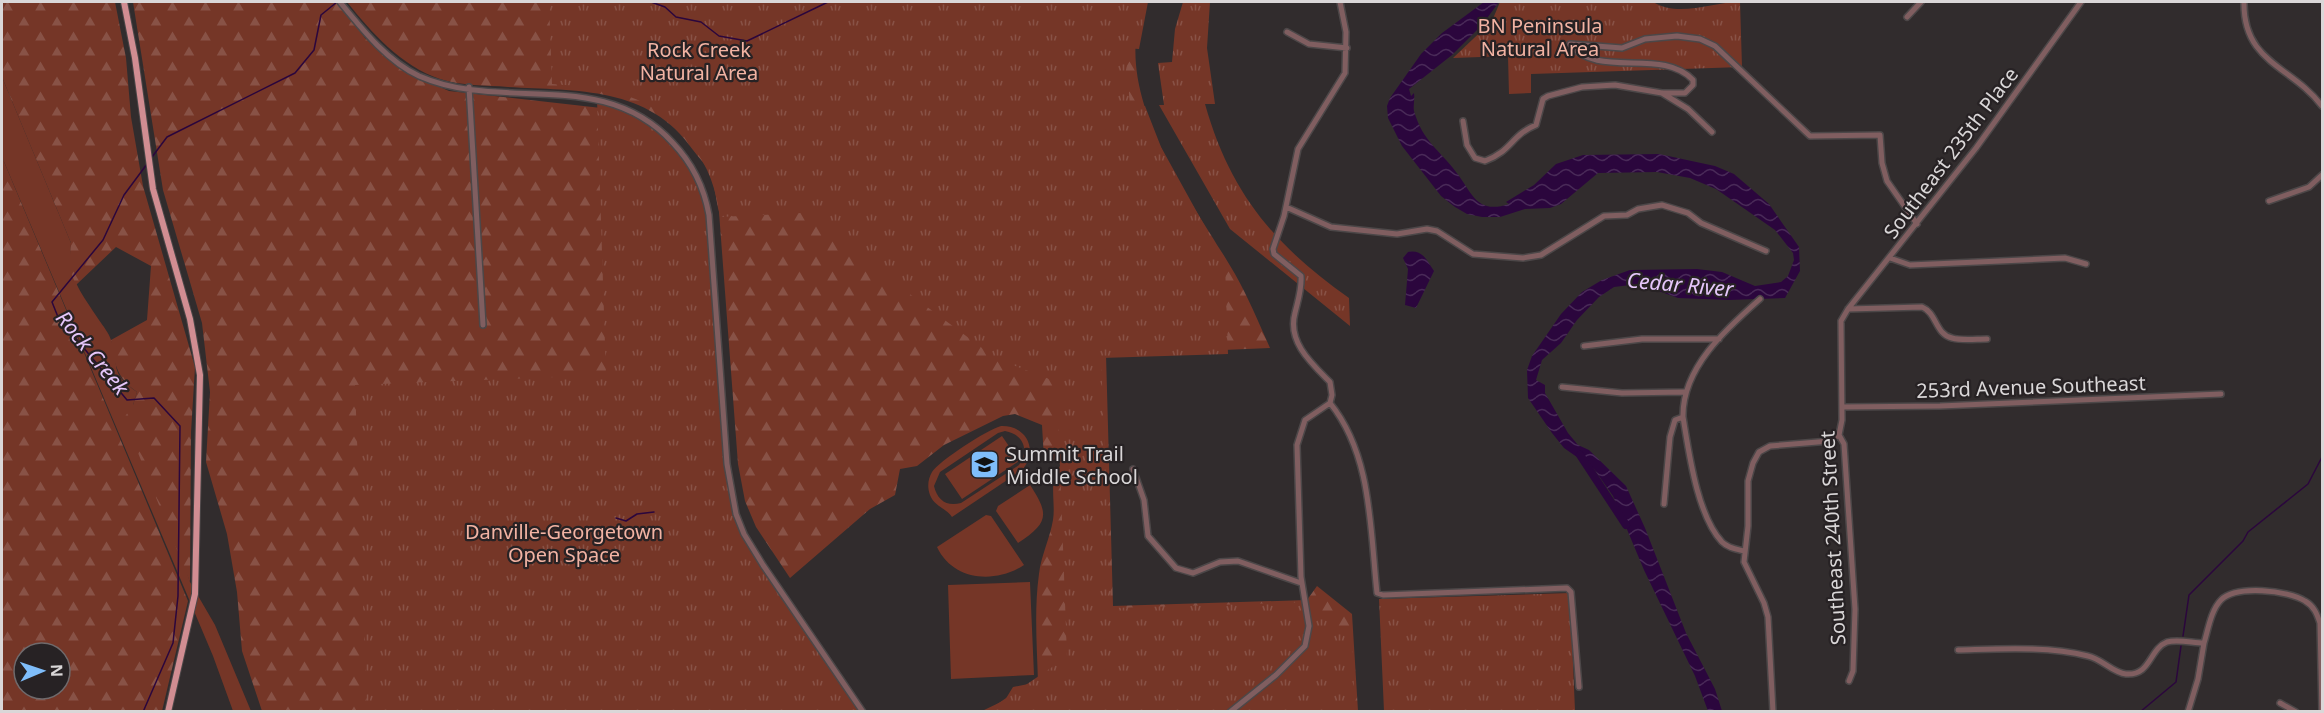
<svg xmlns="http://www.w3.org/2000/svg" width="2324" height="713" font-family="'Noto Sans',sans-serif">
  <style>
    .grass { fill: #753627; fill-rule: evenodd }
    .forest { fill: url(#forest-firs); fill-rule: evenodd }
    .park { fill: url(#park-tufts) }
    .water { fill: url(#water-waves) }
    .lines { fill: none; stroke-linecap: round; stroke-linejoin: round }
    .stream { stroke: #2b063d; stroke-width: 1.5 }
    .river { stroke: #2b063d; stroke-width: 8 }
    .minor-casing { stroke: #4c4748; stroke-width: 8 }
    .major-casing { stroke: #4c4748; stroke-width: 8 }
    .minor { stroke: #805e60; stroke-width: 5 }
    .major { stroke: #d18d92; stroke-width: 6 }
    .labels { text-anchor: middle; stroke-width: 4.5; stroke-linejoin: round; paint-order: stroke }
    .park-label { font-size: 20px; fill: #f2b3a3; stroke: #272224 }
    .street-label { font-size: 20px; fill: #dad7d8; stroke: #272224 }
    .poi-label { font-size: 20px; fill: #dad7d8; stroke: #272224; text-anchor: start }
    .water-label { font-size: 21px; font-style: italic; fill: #e6c7fb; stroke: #272224 }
  </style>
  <defs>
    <pattern id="forest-firs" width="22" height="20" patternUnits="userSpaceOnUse" patternTransform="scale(1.5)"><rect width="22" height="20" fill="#753627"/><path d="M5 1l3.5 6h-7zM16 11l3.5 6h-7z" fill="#885246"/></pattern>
    <pattern id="park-tufts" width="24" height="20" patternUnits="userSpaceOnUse" patternTransform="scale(1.5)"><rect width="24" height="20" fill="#753627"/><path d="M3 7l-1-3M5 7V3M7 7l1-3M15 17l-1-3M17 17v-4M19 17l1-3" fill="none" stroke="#885246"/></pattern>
    <pattern id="water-waves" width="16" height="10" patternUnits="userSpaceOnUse" patternTransform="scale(1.5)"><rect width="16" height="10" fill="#2b063d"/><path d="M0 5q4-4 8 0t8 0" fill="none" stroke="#492a58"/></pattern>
  </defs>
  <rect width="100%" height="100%" fill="#312c2d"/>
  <path class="grass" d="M 2,77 L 71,243 C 69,281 79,289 99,320 C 103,326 109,333 111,340 C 121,366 107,371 137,392 L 133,405 L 190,582 L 215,625 L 251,711 L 233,711 L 213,656 L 2,157 Z
    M 1001,426 C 1027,425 1039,451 1022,470 L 952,517 C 946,508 934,506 930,495 C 927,487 928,479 932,472 C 939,461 988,429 1001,426 ZM 1005,431 C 1023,434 1030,450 1019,465 L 961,503 C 947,507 937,500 934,486 L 940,472 L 998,433 Z
    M 1002,436 L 1019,461 L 962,499 L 945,474 Z
    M 1030,485 C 1050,515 1048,523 1018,543 L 996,511 L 998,506 Z
    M 986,515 L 991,516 L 1024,565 C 995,584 953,581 937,547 Z
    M 1030,582 L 1034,675 L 951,679 L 948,585 Z"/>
  <path class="forest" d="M 2,2 L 115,2 L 126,58 L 131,117 L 143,186 L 195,367 L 191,432 L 190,582 L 124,418 L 133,405 L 137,392 C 117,378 114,364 111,340 L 147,320 L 151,266 L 116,247 L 76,285 L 69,268 L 71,243 L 2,77 Z
    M 133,2 L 338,2 L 365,38 L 403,71 L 449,91 L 610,109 L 726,505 L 859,711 L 262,711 L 242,651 L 237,592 L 227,534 L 206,462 L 210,392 L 202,323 L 163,190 Z
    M 347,2 L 1145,2 C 1107,93 1191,198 1235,274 C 1248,297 1259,323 1270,348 L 1106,355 L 1113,606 L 1307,600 L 1317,586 L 1352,614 L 1358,711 L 982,711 L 1005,700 L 1013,687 L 1038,682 C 1037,646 1034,610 1039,574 C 1041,556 1050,538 1053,520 C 1056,502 1048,481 1060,466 L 1059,457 L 1050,462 L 1044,459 L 1042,425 L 1015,414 L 1003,416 L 944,445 L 917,466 L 900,469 L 895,495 L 870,509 L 790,578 L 756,527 L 745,501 L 738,464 L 719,212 C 716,200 715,187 711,176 C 708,167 699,158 693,150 C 649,86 577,91 508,87 C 486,85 461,86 440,79 C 401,66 372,33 347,2 Z
    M 2,157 L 188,601 L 162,711 L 2,711 ZM 24,653 L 60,653 L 60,689 L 24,689 Z"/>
  <path class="park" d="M 549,2 L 1148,2 L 1139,49 L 1125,48 L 1130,106 L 1145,106 L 1161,147 L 1225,263 L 1228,354 L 1101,358 L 1111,608 L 1311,602 L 1352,644 L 1355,711 L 987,711 L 1067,657 L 1057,382 L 997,359 L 801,213 L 720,217 C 716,190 709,166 691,145 C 687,140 684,134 680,129 C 645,92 600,88 552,84 Z
    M 1183,2 L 1210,2 L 1207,48 L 1215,104 L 1205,104 C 1230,193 1275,246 1349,298 L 1350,326 L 1230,229 L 1159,105 L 1164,105 L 1158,63 L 1172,62 L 1175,29 Z
    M 1500,2 L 1653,2 C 1679,18 1712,2 1740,2 L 1742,67 L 1531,74 L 1531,93 L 1509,94 L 1508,56 L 1453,58 L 1492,21 Z
    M 597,99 C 657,109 685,142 705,197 L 730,477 L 739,519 L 753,548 L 859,711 L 367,711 L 355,385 L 606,375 Z
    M 1570,593 L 1575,711 L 1384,711 L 1379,599 Z"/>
  <path class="water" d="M 1484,2 L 1499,2 L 1482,25 L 1452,55 L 1409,89 L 1411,96 L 1414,93 C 1415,99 1413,106 1414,111 C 1423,142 1439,149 1456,172 C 1472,192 1476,215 1509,204 L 1506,202 L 1534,185 L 1556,164 L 1583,155 L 1659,154 L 1715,166 L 1734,174 L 1769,204 L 1799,247 L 1800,271 L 1785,298 L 1729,300 L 1678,298 L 1639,284 L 1614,287 L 1599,297 L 1577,320 L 1561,343 L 1542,360 L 1536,380 L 1545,385 L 1545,393 L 1568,433 L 1578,445 L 1589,450 L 1626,486 L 1645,528 L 1686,633 L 1715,689 L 1722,711 L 1708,711 L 1695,676 L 1644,570 L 1613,496 L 1594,469 L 1564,448 L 1552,433 L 1528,398 L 1527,370 L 1532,356 L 1561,314 L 1582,292 L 1602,280 L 1630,270 L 1697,269 L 1722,272 L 1755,286 L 1781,282 L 1788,276 L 1794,260 L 1793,253 L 1775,230 L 1716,189 L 1690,178 L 1657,172 L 1598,173 L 1561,204 L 1550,208 L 1525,209 L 1500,217 L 1482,217 L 1467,214 L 1455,207 L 1441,196 L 1402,146 L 1388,118 L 1387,106 L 1390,98 L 1421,54 L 1442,33 Z
    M 1408,252 C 1423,249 1427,261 1434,271 L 1416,308 L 1405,305 L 1408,269 L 1403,258 Z"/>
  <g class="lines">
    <path class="stream" d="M 651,2 L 665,7 L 676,17 L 701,22 L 719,36 L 747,41 L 828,2
      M 152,157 L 167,137 L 295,73 L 314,50 L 321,15 L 337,2
      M 616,518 L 626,521 L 637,514 L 654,512
      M 2183,636 L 2189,595 L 2243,541 L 2248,532 L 2308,484 L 2322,457
      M 143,712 L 173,643 L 178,596 L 180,426 L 154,398 L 127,400 L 58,317 L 52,302 L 103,240 L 124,195 L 147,164
      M 2140,712 L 2176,682 L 2181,646"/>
    <path class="river" d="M 1580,455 L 1626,525"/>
    <defs>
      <path id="minor" d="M 340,2 C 362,29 387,61 419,76 C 503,113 603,66 673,143 C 693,164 704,187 709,215 L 727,464 L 736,514 L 744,534 L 763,565 L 863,712
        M 2244,2 C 2243,63 2292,66 2322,106
        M 1907,17 L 1921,2
        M 1287,32 L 1309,44 L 1347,48
        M 1570,44 L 1622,48 L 1645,39 L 1677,36 L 1700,39 L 1715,46 L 1810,136 L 1880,135 L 1882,163 L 1887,181 L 1917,224
        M 1570,45 C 1599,79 1662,47 1693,80 L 1693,85 L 1685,93 L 1663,93
        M 469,87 L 483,325
        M 1463,121 L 1467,145 L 1475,158 L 1485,161 C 1512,151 1511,135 1536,125 L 1543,99 L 1548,96 L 1582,87 L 1615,85 L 1662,93 L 1688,109 L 1712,132
        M 2269,201 L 2309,187 L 2322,175
        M 1286,207 L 1331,227 L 1397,234 L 1427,229 L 1437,231 L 1473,254 L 1523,258 L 1541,255 L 1604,216 L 1627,215 L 1638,209 L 1662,205 L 1688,213 L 1701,223 L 1766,251
        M 1890,258 L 1910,265 L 2065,258 L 2086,264
        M 1848,309 L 1922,307 C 1937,313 1935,334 1952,338 C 1962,341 1976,339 1987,339
        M 1584,346 L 1642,339 L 1719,339
        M 1562,387 L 1622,393 L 1684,392
        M 1330,403 C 1372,455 1370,528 1377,593 L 1383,595 L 1567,588 L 1571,592 L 1579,687
        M 1843,407 L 1940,406 L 2221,394
        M 1683,417 C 1689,453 1697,515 1722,542 C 1728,548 1736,549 1744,551
        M 1133,469 L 1144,500 L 1148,536 L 1176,568 L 1193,573 L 1220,562 L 1238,561 L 1301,583
        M 1664,504 L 1670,437 L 1675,420 L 1683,417 C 1682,368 1726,329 1760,299
        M 1958,650 C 2001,649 2047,646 2088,656 C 2102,659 2113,673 2126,674 C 2151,676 2149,649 2167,642 C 2178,639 2193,643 2204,643 C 2208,630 2211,610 2221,600 C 2236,585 2288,590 2305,601 C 2314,606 2317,614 2320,623 L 2322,712
        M 1849,681 L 1853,671 L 1855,609 L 1844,444 L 1839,435 L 1842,420 L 1841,321 L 1848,309 L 1976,148 L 2081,2
        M 2280,703 L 2296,712
        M 1230,712 L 1276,675 L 1305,646 L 1309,626 L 1301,577 L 1297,445 L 1305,420 L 1330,403 L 1332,395 L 1330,382 C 1312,364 1287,342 1295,313 C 1298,300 1302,289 1301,276 L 1274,254 L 1273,249 L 1284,216 L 1298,149 L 1345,73 L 1346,32 L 1340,2
        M 1773,712 L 1768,617 L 1764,603 L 1744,562 L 1748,526 L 1748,481 L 1753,463 L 1759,452 L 1770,446 L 1830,441 L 1839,435
        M 2188,712 L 2198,679 L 2204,643"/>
      <path id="major" d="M 124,2 L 135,58 L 153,189 L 190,319 L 200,375 L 195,594 L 168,712"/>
    </defs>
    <use href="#minor" class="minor-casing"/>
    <use href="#major" class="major-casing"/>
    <use href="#minor" class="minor"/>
    <use href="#major" class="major"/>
  </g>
  <defs>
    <symbol id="school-square" viewBox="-11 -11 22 22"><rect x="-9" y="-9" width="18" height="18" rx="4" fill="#7fbdfa" stroke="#272224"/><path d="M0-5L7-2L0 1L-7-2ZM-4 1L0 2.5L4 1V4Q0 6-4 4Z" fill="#111"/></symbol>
  </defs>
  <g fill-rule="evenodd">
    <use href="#school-square" x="968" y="448" width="33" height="33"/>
  </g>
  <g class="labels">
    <g class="park-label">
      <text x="1540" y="33">BN Peninsula<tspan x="1540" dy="23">Natural Area</tspan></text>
      <text x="699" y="57">Rock Creek<tspan x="699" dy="23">Natural Area</tspan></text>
      <text x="564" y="539">Danville-Georgetown<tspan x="564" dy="23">Open Space</tspan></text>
    </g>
    <g class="street-label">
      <text transform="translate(1951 153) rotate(-53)" y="7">Southeast 235th Place</text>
      <text transform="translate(2031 387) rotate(-2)" y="7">253rd Avenue Southeast</text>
      <text transform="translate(1833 538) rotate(-93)" y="7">Southeast 240th Street</text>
    </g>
    <g class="poi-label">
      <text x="1006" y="461">Summit Trail<tspan x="1006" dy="23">Middle School</tspan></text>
    </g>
    <g class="water-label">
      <text transform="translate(1680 285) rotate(5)" y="7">Cedar River</text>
      <text transform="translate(92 353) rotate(51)" y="7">Rock Creek</text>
    </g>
  </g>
  <rect width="2324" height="713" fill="none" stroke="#dad7d8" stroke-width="6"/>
  <g transform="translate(42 671) rotate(88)"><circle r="28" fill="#272224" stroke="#6f6a6c" stroke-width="1.5"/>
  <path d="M0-4.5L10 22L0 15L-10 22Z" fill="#7fbdfa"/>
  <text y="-9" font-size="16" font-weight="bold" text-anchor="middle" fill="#dad7d8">N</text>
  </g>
</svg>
